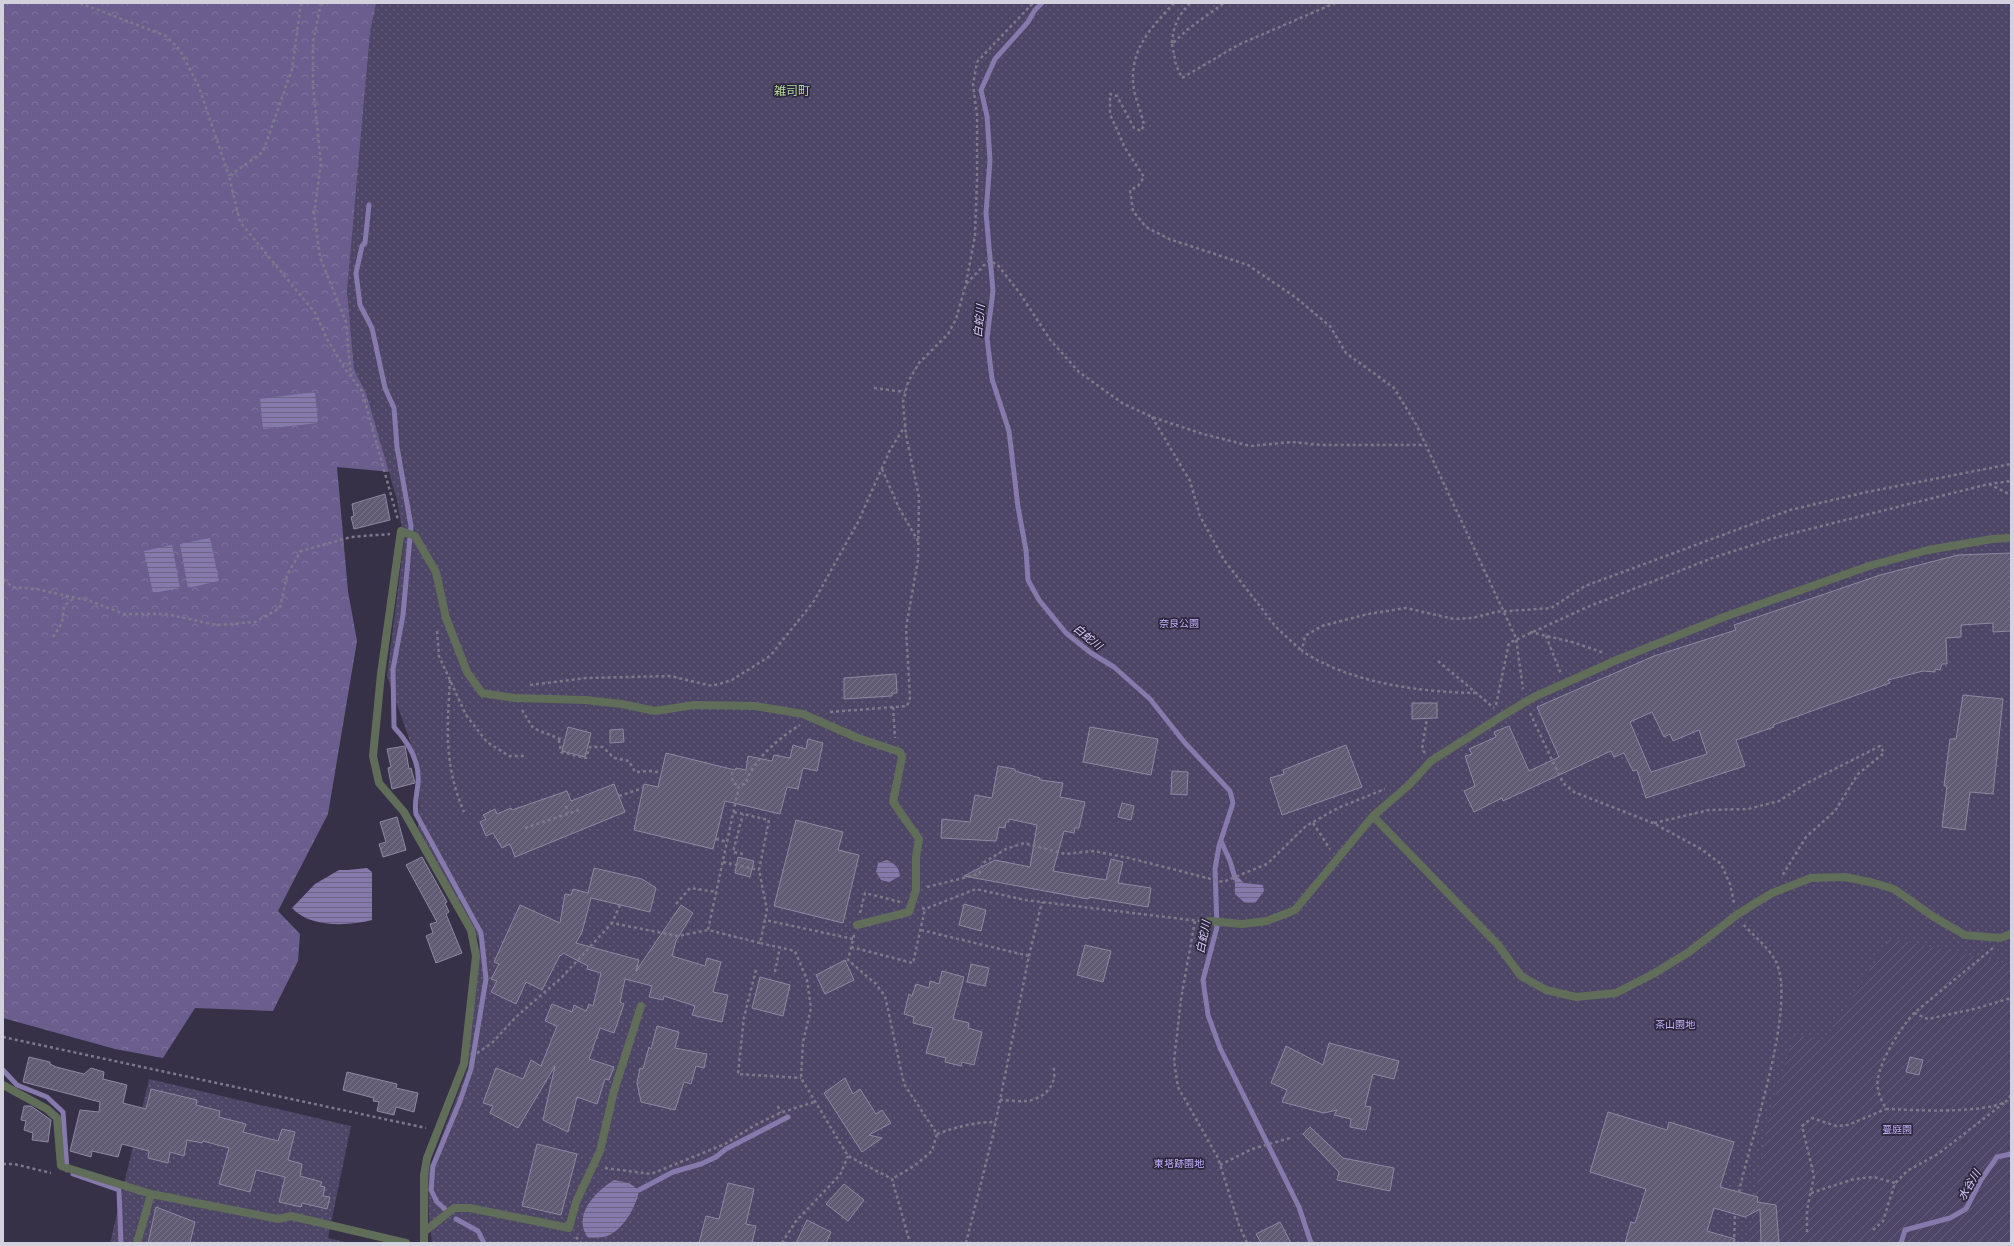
<svg xmlns="http://www.w3.org/2000/svg" width="2014" height="1246" font-family="'PT Sans Narrow','Noto Sans JP',sans-serif">
  <style>
    .forest { fill: url(#forest-crowns) }
    .park { fill: url(#park-dots) }
    .garden { fill: url(#garden-furrows) }
    .water { fill: url(#water-rules) }
    .lines { fill: none; stroke-linecap: round; stroke-linejoin: round }
    .stream { stroke: #8679ac; stroke-width: 5 }
    .building { fill: url(#building-hatch); stroke: #8e88a2; fill-rule: evenodd }
    .path { stroke: #7d798b; stroke-width: 2.5; stroke-dasharray: 3 3; stroke-linecap: butt }
    .service { stroke: #606d58; stroke-width: 8 }
    .labels { text-anchor: middle; stroke-width: 3.5; stroke-linejoin: round; paint-order: stroke }
    .park-label { font-size: 10px; fill: #c4b0fc; stroke: #2c273c }
    .water-label { font-size: 11px; font-style: italic; fill: #dbd0fe; stroke: #2c273c }
    .quarter-label { font-size: 12px; fill: #b2da96; stroke: #2c273c }
  </style>
  <defs>
    <pattern id="forest-crowns" width="20" height="18" patternUnits="userSpaceOnUse"><rect width="20" height="18" fill="#6b5e8f"/><path d="M2 6a3 3 0 1 1 6 0M12 15a3 3 0 1 1 6 0" fill="none" stroke="#7f749e"/></pattern>
    <pattern id="park-dots" width="8" height="8" patternUnits="userSpaceOnUse"><rect width="8" height="8" fill="#4e4666"/><path d="M2 2h.1M6 6h.1" fill="none" stroke="#67607b" stroke-width="1.8" stroke-linecap="round"/></pattern>
    <pattern id="garden-furrows" width="10" height="10" patternUnits="userSpaceOnUse"><rect width="10" height="10" fill="#4e4666"/><path d="M-1 1l2-2M0 10L10 0M9 11l2-2" fill="none" stroke="#67607b"/></pattern>
    <pattern id="water-rules" width="6" height="5" patternUnits="userSpaceOnUse"><rect width="6" height="5" fill="#8679ac"/><path d="M0 2.5h6" fill="none" stroke="#6e6587"/></pattern>
    <pattern id="building-hatch" width="6" height="6" patternUnits="userSpaceOnUse"><rect width="6" height="6" fill="#615b73"/><path d="M-1 1l2-2M0 6l6-6M5 7l2-2" fill="none" stroke="#777286"/></pattern>
  </defs>
  <rect width="100%" height="100%" fill="#363147"/>
  <path class="forest" d="M 3,3 L 1210,3 L 413,474 L 337,467 L 348,591 L 357,641 L 328,814 L 278,911 L 300,934 L 298,961 L 273,1011 L 195,1008 L 163,1058 L 115,1049 L 3,1018 Z"/>
  <path class="park" d="M 376,3 L 2011,3 L 2011,1243 L 432,1243 L 429,1218 L 428,1172 L 468,1068 L 479,941 L 418,828 L 420,770 L 387,676 L 404,541 L 397,500 L 366,393 L 354,370 L 347,291 L 370,32 Z
    M 149,1079 L 351,1126 L 328,1238 L 349,1243 L 110,1243 Z"/>
  <path class="garden" d="M 1890,938 L 2006,963 L 2011,963 L 2011,1243 L 1748,1243 L 1766,1128 L 1794,1034 L 1825,1041 Z"/>
  <path class="water" d="M 315,392 L 318,423 L 263,429 L 260,399 Z
    M 210,538 L 219,581 L 188,588 L 180,544 Z
    M 172,545 L 180,588 L 153,593 L 144,551 Z
    M 887,860 C 895,864 899,867 900,876 L 889,882 L 881,880 L 876,872 L 878,863 Z
    M 367,868 L 372,872 L 372,920 C 348,926 310,928 292,908 L 315,884 L 339,870 L 348,870 Z
    M 1235,878 L 1239,878 L 1244,883 L 1263,885 L 1264,891 L 1255,903 L 1245,903 L 1235,894 Z
    M 614,1180 L 629,1183 L 639,1190 C 637,1206 622,1233 604,1237 C 599,1238 593,1238 588,1238 C 572,1215 595,1192 614,1180 Z"/>
  <g class="lines">
    <path class="stream" d="M 1042,3 L 1035,10 L 1028,22 L 995,59 L 981,90 L 987,116 L 990,160 L 986,213 L 993,291 L 987,338 L 992,379 L 1009,431 L 1018,507 L 1026,550 L 1028,580 L 1039,600 L 1066,633 L 1091,653 L 1114,667 L 1150,699 L 1185,743 L 1230,791 L 1233,803 L 1219,846 L 1215,869 L 1217,927 L 1203,980 L 1208,1015 L 1220,1048 L 1299,1207 L 1311,1243
      M 369,205 L 365,243 L 362,246 L 356,273 L 360,305 L 372,328 L 385,388 L 394,408 L 397,447 L 411,526 L 403,615 L 393,669 L 394,727 C 408,742 420,762 418,783 C 417,795 414,803 416,814 L 481,933 L 486,979 L 471,1069 L 460,1101 L 433,1166 L 431,1190 L 437,1202 L 446,1210
      M 1221,841 L 1230,861 L 1235,878
      M 3,1070 L 17,1085 L 47,1097 L 63,1112 L 67,1170
      M 73,1174 L 119,1190 L 121,1243
      M 639,1190 L 673,1172 L 701,1164 L 716,1157 L 726,1149 L 788,1117
      M 456,1219 L 478,1231 L 484,1243
      M 1901,1243 L 1905,1230 L 1950,1218 L 1966,1209 L 1981,1180 L 1997,1157 L 2011,1154"/>
  </g>
  <path class="building" d="M 385,494 L 390,520 L 354,529 L 351,517 L 354,516 L 352,504 Z
    M 2011,553 L 2011,631 L 1993,632 L 1993,623 L 1961,625 L 1961,637 L 1946,638 L 1947,664 L 1942,664 L 1940,670 L 1935,669 L 1935,672 L 1923,671 L 1888,680 L 1890,683 L 1773,725 L 1774,727 L 1736,740 L 1745,766 L 1646,798 L 1637,770 L 1633,771 L 1624,753 L 1614,757 L 1611,751 L 1503,801 L 1502,798 L 1474,812 L 1464,791 L 1475,786 L 1465,756 L 1472,754 L 1469,749 L 1496,737 L 1494,732 L 1509,726 L 1529,771 L 1559,757 L 1537,707 L 1654,656 L 1736,630 L 1734,625 L 1880,575 L 1958,555 ZM 1652,712 L 1664,737 L 1670,734 L 1673,741 L 1699,730 L 1707,754 L 1651,772 L 1630,722 Z
    M 896,674 L 897,693 L 892,693 L 892,696 L 844,699 L 844,678 Z
    M 1963,695 L 2003,699 L 1993,794 L 1970,792 L 1965,830 L 1942,827 L 1947,786 L 1944,786 L 1950,739 L 1956,739 Z
    M 1412,703 L 1437,703 L 1437,718 L 1412,719 Z
    M 568,727 L 591,733 L 585,757 L 562,751 Z
    M 1090,727 L 1158,739 L 1151,775 L 1083,762 Z
    M 623,729 L 624,742 L 610,743 L 610,730 Z
    M 808,739 L 823,743 L 817,771 L 803,768 L 798,789 L 787,787 L 780,814 L 725,801 L 713,849 L 634,830 L 644,784 L 658,787 L 666,753 L 735,770 L 736,768 L 746,770 L 748,756 L 772,761 L 774,755 L 790,758 L 793,745 L 806,749 Z
    M 1346,745 L 1362,787 L 1282,815 L 1270,778 L 1284,774 L 1283,770 Z
    M 405,746 L 409,769 L 411,768 L 415,783 L 392,789 L 388,768 L 391,767 L 387,749 Z
    M 998,766 L 1015,769 L 1015,771 L 1040,778 L 1040,780 L 1063,783 L 1060,797 L 1085,802 L 1079,828 L 1075,828 L 1074,833 L 1064,831 L 1053,871 L 1106,880 L 1111,859 L 1123,862 L 1118,883 L 1151,888 L 1148,907 L 1089,897 L 1088,899 L 964,876 L 995,860 L 1030,867 L 1037,825 L 1009,819 L 1009,822 L 1006,822 L 1005,828 L 999,827 L 996,841 L 941,838 L 942,819 L 970,822 L 975,795 L 992,798 Z
    M 1172,771 L 1188,772 L 1187,795 L 1171,794 Z
    M 614,784 L 625,812 L 515,857 L 510,844 L 502,848 L 493,833 L 486,836 L 480,822 L 486,819 L 483,815 L 495,809 L 497,814 L 511,808 L 512,810 L 567,791 L 571,801 Z
    M 1122,803 L 1134,806 L 1131,820 L 1118,817 Z
    M 397,817 L 406,850 L 383,857 L 379,844 L 386,842 L 380,822 Z
    M 796,820 L 843,832 L 838,850 L 859,855 L 843,923 L 774,906 Z
    M 422,857 L 447,902 L 445,903 L 449,912 L 446,914 L 462,953 L 436,963 L 426,936 L 433,933 L 430,924 L 437,922 L 406,865 Z
    M 738,857 L 754,861 L 750,877 L 735,873 Z
    M 594,868 L 642,879 L 656,888 L 650,912 L 591,898 L 582,932 L 576,943 L 639,960 L 636,971 L 681,905 L 693,913 L 676,941 L 672,956 L 705,966 L 707,958 L 721,962 L 713,992 L 728,995 L 722,1022 L 692,1015 L 695,1006 L 664,996 L 663,1000 L 649,997 L 652,986 L 625,979 L 620,1002 L 624,1004 L 614,1033 L 600,1028 L 589,1059 L 614,1067 L 609,1080 L 605,1079 L 597,1104 L 577,1097 L 568,1132 L 543,1120 L 555,1066 L 518,1128 L 490,1113 L 493,1106 L 483,1103 L 496,1068 L 523,1079 L 531,1060 L 541,1066 L 557,1026 L 545,1021 L 552,1004 L 572,1012 L 574,1005 L 586,1011 L 589,1004 L 593,1006 L 601,973 L 587,969 L 588,966 L 563,953 L 561,956 L 560,955 L 542,990 L 526,982 L 516,1004 L 491,992 L 497,981 L 491,979 L 499,964 L 494,962 L 520,905 L 560,923 L 565,894 L 571,895 L 573,889 L 588,893 Z
    M 964,904 L 986,910 L 981,931 L 959,925 Z
    M 1085,945 L 1111,951 L 1103,982 L 1077,975 Z
    M 845,960 L 854,980 L 825,994 L 816,975 Z
    M 971,964 L 989,968 L 985,986 L 967,982 Z
    M 942,971 L 964,977 L 953,1019 L 969,1023 L 968,1028 L 982,1032 L 974,1065 L 962,1062 L 961,1066 L 945,1062 L 946,1058 L 926,1053 L 933,1028 L 913,1023 L 914,1017 L 904,1014 L 909,994 L 912,996 L 916,984 L 929,988 L 930,981 L 939,984 Z
    M 760,977 L 790,985 L 783,1016 L 752,1008 Z
    M 657,1026 L 679,1032 L 675,1048 L 707,1054 L 704,1068 L 696,1066 L 691,1084 L 684,1082 L 675,1110 L 641,1102 L 637,1083 L 640,1068 L 643,1069 L 649,1047 L 651,1049 Z
    M 1329,1043 L 1399,1061 L 1394,1079 L 1373,1074 L 1365,1106 L 1371,1107 L 1366,1130 L 1350,1127 L 1351,1119 L 1334,1115 L 1337,1110 L 1324,1113 L 1282,1102 L 1287,1090 L 1271,1083 L 1286,1046 L 1323,1065 Z
    M 29,1057 L 50,1062 L 50,1064 L 56,1067 L 84,1074 L 91,1068 L 104,1072 L 103,1079 L 127,1085 L 123,1103 L 146,1109 L 151,1089 L 197,1100 L 196,1105 L 220,1111 L 219,1117 L 246,1124 L 243,1132 L 278,1141 L 282,1129 L 295,1132 L 288,1160 L 302,1164 L 300,1176 L 322,1182 L 320,1186 L 325,1187 L 323,1196 L 330,1197 L 327,1209 L 302,1203 L 301,1207 L 279,1202 L 285,1177 L 256,1170 L 250,1192 L 219,1184 L 229,1148 L 203,1141 L 202,1143 L 187,1140 L 184,1156 L 170,1152 L 168,1163 L 148,1158 L 149,1151 L 122,1144 L 118,1157 L 92,1151 L 91,1157 L 70,1151 L 80,1110 L 99,1112 L 100,1102 L 23,1082 Z
    M 1910,1057 L 1923,1060 L 1919,1075 L 1906,1072 Z
    M 347,1072 L 397,1084 L 396,1088 L 418,1093 L 414,1112 L 396,1107 L 394,1115 L 377,1111 L 379,1102 L 373,1101 L 374,1098 L 343,1090 Z
    M 845,1078 L 853,1094 L 860,1089 L 876,1114 L 882,1110 L 891,1123 L 869,1135 L 882,1138 L 862,1152 L 824,1093 Z
    M 24,1106 L 31,1106 L 51,1120 L 48,1142 L 32,1140 L 33,1133 L 24,1130 L 26,1121 L 21,1120 Z
    M 1608,1112 L 1667,1130 L 1669,1122 L 1734,1142 L 1720,1187 L 1758,1197 L 1757,1202 L 1776,1205 L 1779,1243 L 1761,1243 L 1760,1209 L 1745,1217 L 1714,1208 L 1707,1231 L 1735,1239 L 1734,1243 L 1625,1243 L 1631,1222 L 1635,1223 L 1646,1189 L 1590,1172 Z
    M 1310,1127 L 1343,1158 L 1394,1168 L 1390,1191 L 1337,1180 L 1339,1172 L 1303,1134 Z
    M 537,1144 L 577,1154 L 561,1215 L 522,1206 Z
    M 728,1183 L 754,1189 L 746,1224 L 756,1226 L 752,1243 L 699,1243 L 706,1216 L 719,1219 Z
    M 844,1184 L 864,1200 L 848,1221 L 826,1204 Z
    M 156,1207 L 195,1222 L 190,1243 L 148,1243 Z
    M 807,1220 L 831,1232 L 826,1243 L 796,1243 Z
    M 1280,1222 L 1291,1243 L 1261,1243 L 1256,1234 Z"/>
  <g class="lines">
    <path class="path" d="M 80,3 L 166,36 L 180,50 L 199,87 L 229,176
      M 301,3 L 292,69 L 263,152 L 229,176 L 240,222 L 316,314 L 326,337 L 345,369 L 362,391 L 398,520
      M 321,3 L 313,42 L 313,86 L 321,164 L 314,213 L 320,257 L 346,322 L 351,377
      M 1174,3 C 1153,26 1132,46 1133,80 C 1133,94 1141,111 1144,125 L 1141,131 L 1134,128 L 1117,96 L 1110,94 L 1110,114 L 1125,148 L 1144,177 L 1138,186 L 1130,190 L 1133,211 L 1146,227 L 1169,239 L 1248,265 L 1295,297 L 1330,326 L 1346,353 L 1394,388 L 1416,424 L 1516,638 L 1523,689
      M 1190,3 C 1178,16 1173,26 1172,44 L 1188,29 L 1224,3
      M 1172,44 L 1176,65 L 1182,78 L 1238,45 L 1335,3
      M 966,283 L 975,236 L 977,179 L 977,115 L 973,85 L 977,62 L 1033,3
      M 874,388 L 905,392
      M 1152,417 L 1190,481 L 1200,516 L 1224,560 L 1276,627 L 1302,651
      M 882,469 L 899,508 L 918,541
      M 1989,484 L 2011,495
      M 3,580 L 13,587 L 36,589 L 90,601 L 124,614 L 166,614 L 216,625 L 255,622 L 280,608 L 287,575 L 301,551 L 351,537 L 390,534
      M 437,631 L 439,656 L 466,715 L 487,742 L 509,756 L 525,756
      M 1530,632 L 1572,642 L 1604,653
      M 1546,636 L 1561,674
      M 53,637 L 62,623 L 64,606 L 74,598
      M 1438,661 L 1494,708
      M 450,680 C 447,729 444,765 464,812
      M 530,685 L 586,678 L 670,676 L 712,686 L 732,680 L 770,656 L 814,601 L 858,522 L 890,450 L 905,426
      M 1476,693 C 1419,692 1350,683 1302,651 L 1305,636 L 1322,626 L 1368,614 L 1406,608 L 1454,619 L 1473,618 L 1495,612 L 1551,608 L 1585,586 L 1790,510 L 1867,492 L 2011,464
      M 1496,705 L 1509,643 L 1585,608 L 1715,557 L 1778,537 L 1989,484 L 2011,481
      M 893,707 L 895,738
      M 522,710 L 533,728 L 565,741
      M 830,712 L 907,706 L 910,698 L 906,628 L 918,560 L 919,497 L 906,435 L 903,402 L 908,382 L 919,363 L 948,334 L 956,319 L 966,284 L 988,261 L 997,264 L 1019,292 L 1051,341 L 1079,372 L 1122,403 L 1152,417 L 1203,434 L 1250,446 L 1292,442 L 1321,445 L 1425,445
      M 1530,713 L 1563,783 L 1574,792 L 1653,823 L 1701,849 L 1721,864 L 1730,884 L 1734,903
      M 559,740 L 561,752 L 586,758 L 590,747 L 603,747 L 614,758 L 629,761 L 635,772 L 652,771 L 661,773
      M 1425,753 L 1422,749 L 1427,718
      M 732,772 L 733,783 L 739,786
      M 619,796 L 643,788
      M 566,806 L 568,813
      M 734,812 L 769,820 L 759,870 L 767,910 L 765,920
      M 1313,823 L 1330,849
      M 1654,823 L 1709,810 L 1748,809 L 1779,801 L 1807,783 L 1880,746 L 1884,753 L 1858,774 L 1835,811 L 1806,837 L 1782,876
      M 525,828 L 579,810
      M 716,839 L 728,842
      M 743,854 L 733,852 L 743,814
      M 723,862 L 759,870
      M 927,887 L 979,874 L 983,863 L 1006,849 L 1024,843 L 1065,854 L 1093,851 L 1129,858 L 1223,882 L 1267,864 L 1306,826 L 1338,808 L 1385,789
      M 676,904 L 690,888 L 717,892
      M 620,905 L 612,923 L 678,936 L 708,930
      M 922,908 L 925,909 L 976,889 L 1025,900 L 1199,921
      M 860,913 L 865,893 L 900,902
      M 1195,921 L 1181,999 L 1174,1061 L 1178,1087 L 1218,1158 L 1239,1225 L 1247,1243
      M 921,930 L 1029,956
      M 854,935 L 848,960 L 876,984 L 885,996 L 904,1084 L 937,1134 L 932,1151 L 914,1166 L 892,1179
      M 853,939 L 765,920 L 760,943 L 795,951 L 807,980 L 811,1008 L 803,1042 L 801,1078 L 848,1156 L 892,1179 L 910,1243
      M 760,943 L 708,930 L 739,786 L 746,783 C 751,762 781,736 800,725
      M 851,947 L 913,963 L 925,909
      M 1993,948 L 1914,1013 C 1901,1027 1873,1070 1878,1089 C 1879,1096 1883,1103 1886,1109 C 1915,1110 1980,1114 2005,1102 C 2007,1101 2009,1098 2011,1095
      M 756,970 L 744,1017 L 738,1074 L 801,1078
      M 775,972 L 780,947
      M 1914,1013 L 1928,1019 L 1974,1009 L 2011,998
      M 3,1037 L 426,1128
      M 477,1053 L 492,1043 L 516,1017 L 562,977 L 612,923
      M 1000,1100 C 1008,1100 1018,1102 1026,1101 C 1044,1099 1059,1084 1053,1066
      M 778,1106 L 780,1113
      M 937,1134 C 956,1127 974,1122 996,1122
      M 3,1164 L 14,1164 L 51,1173
      M 1220,1165 L 1252,1149 L 1290,1138
      M 605,1168 L 651,1174 L 725,1144 L 755,1125 L 780,1113 L 814,1102
      M 1739,1192 C 1749,1143 1799,1002 1775,960 C 1768,947 1753,935 1743,924
      M 1811,1193 L 1854,1179 L 1874,1177 L 1895,1183
      M 1873,1230 L 1883,1221 L 1895,1183 L 1907,1171 L 1938,1154 L 2004,1103
      M 1807,1232 L 1807,1210 L 1814,1176 L 1802,1126 L 1812,1118 L 1836,1126 L 1848,1125 L 1886,1109
      M 576,1237 L 581,1243
      M 782,1243 L 796,1221 L 840,1175 L 848,1156
      M 966,1243 L 993,1135 L 1029,956 L 1042,902
      M 1734,1243 L 1735,1214"/>
    <path class="service" d="M 1373,816 L 1498,945 L 1521,976 L 1546,990 L 1576,997 L 1616,993 L 1653,974 L 1689,952 L 1738,914 L 1772,893 L 1811,878 L 1845,877 L 1874,883 L 1894,889 L 1934,917 L 1965,935 L 2000,938 L 2011,934
      M 1209,921 L 1242,924 L 1267,921 L 1295,910 L 1373,816 L 1409,785 L 1431,761 L 1502,716 L 1534,697 L 1619,659 L 1724,617 L 1872,565 L 1928,550 L 1992,539 L 2011,538
      M 3,1085 L 47,1109 L 57,1118 L 61,1166 L 151,1194
      M 424,1232 L 454,1208 L 470,1208 L 569,1228 L 576,1202 L 600,1151 L 614,1091 L 641,1006
      M 137,1243 L 151,1194 L 278,1219 L 291,1216 L 406,1243
      M 424,1243 L 424,1175 L 427,1158 L 464,1064 L 476,956 L 471,930 L 404,812 L 379,783 L 373,756 L 381,674 L 401,531 L 415,536 L 436,572 L 446,618 L 467,672 L 482,693 L 515,698 L 585,700 L 622,704 L 655,711 L 694,705 L 755,706 L 803,714 L 858,738 L 900,752 L 902,757 L 893,802 L 919,839 L 916,857 L 916,890 L 909,912 L 857,925"/>
  </g>
  <g class="labels">
    <g class="park-label">
      <text x="1179" y="627">奈良公園</text>
      <text x="1675" y="1028">茶山園地</text>
      <text x="1897" y="1133">甍庭園</text>
      <text x="1179" y="1167">東塔跡園地</text>
    </g>
    <g class="water-label">
      <text transform="translate(979 321) rotate(-85)" y="4">白蛇川</text>
      <text transform="translate(1088 637) rotate(39)" y="4">白蛇川</text>
      <text transform="translate(1203 937) rotate(-79)" y="4">白蛇川</text>
      <text transform="translate(1969 1185) rotate(-59)" y="4">水谷川</text>
    </g>
    <g class="quarter-label">
      <text x="792" y="95">雑司町</text>
    </g>
  </g>
  <rect width="2014" height="1246" fill="none" stroke="#d4d1df" stroke-width="8"/>
</svg>
